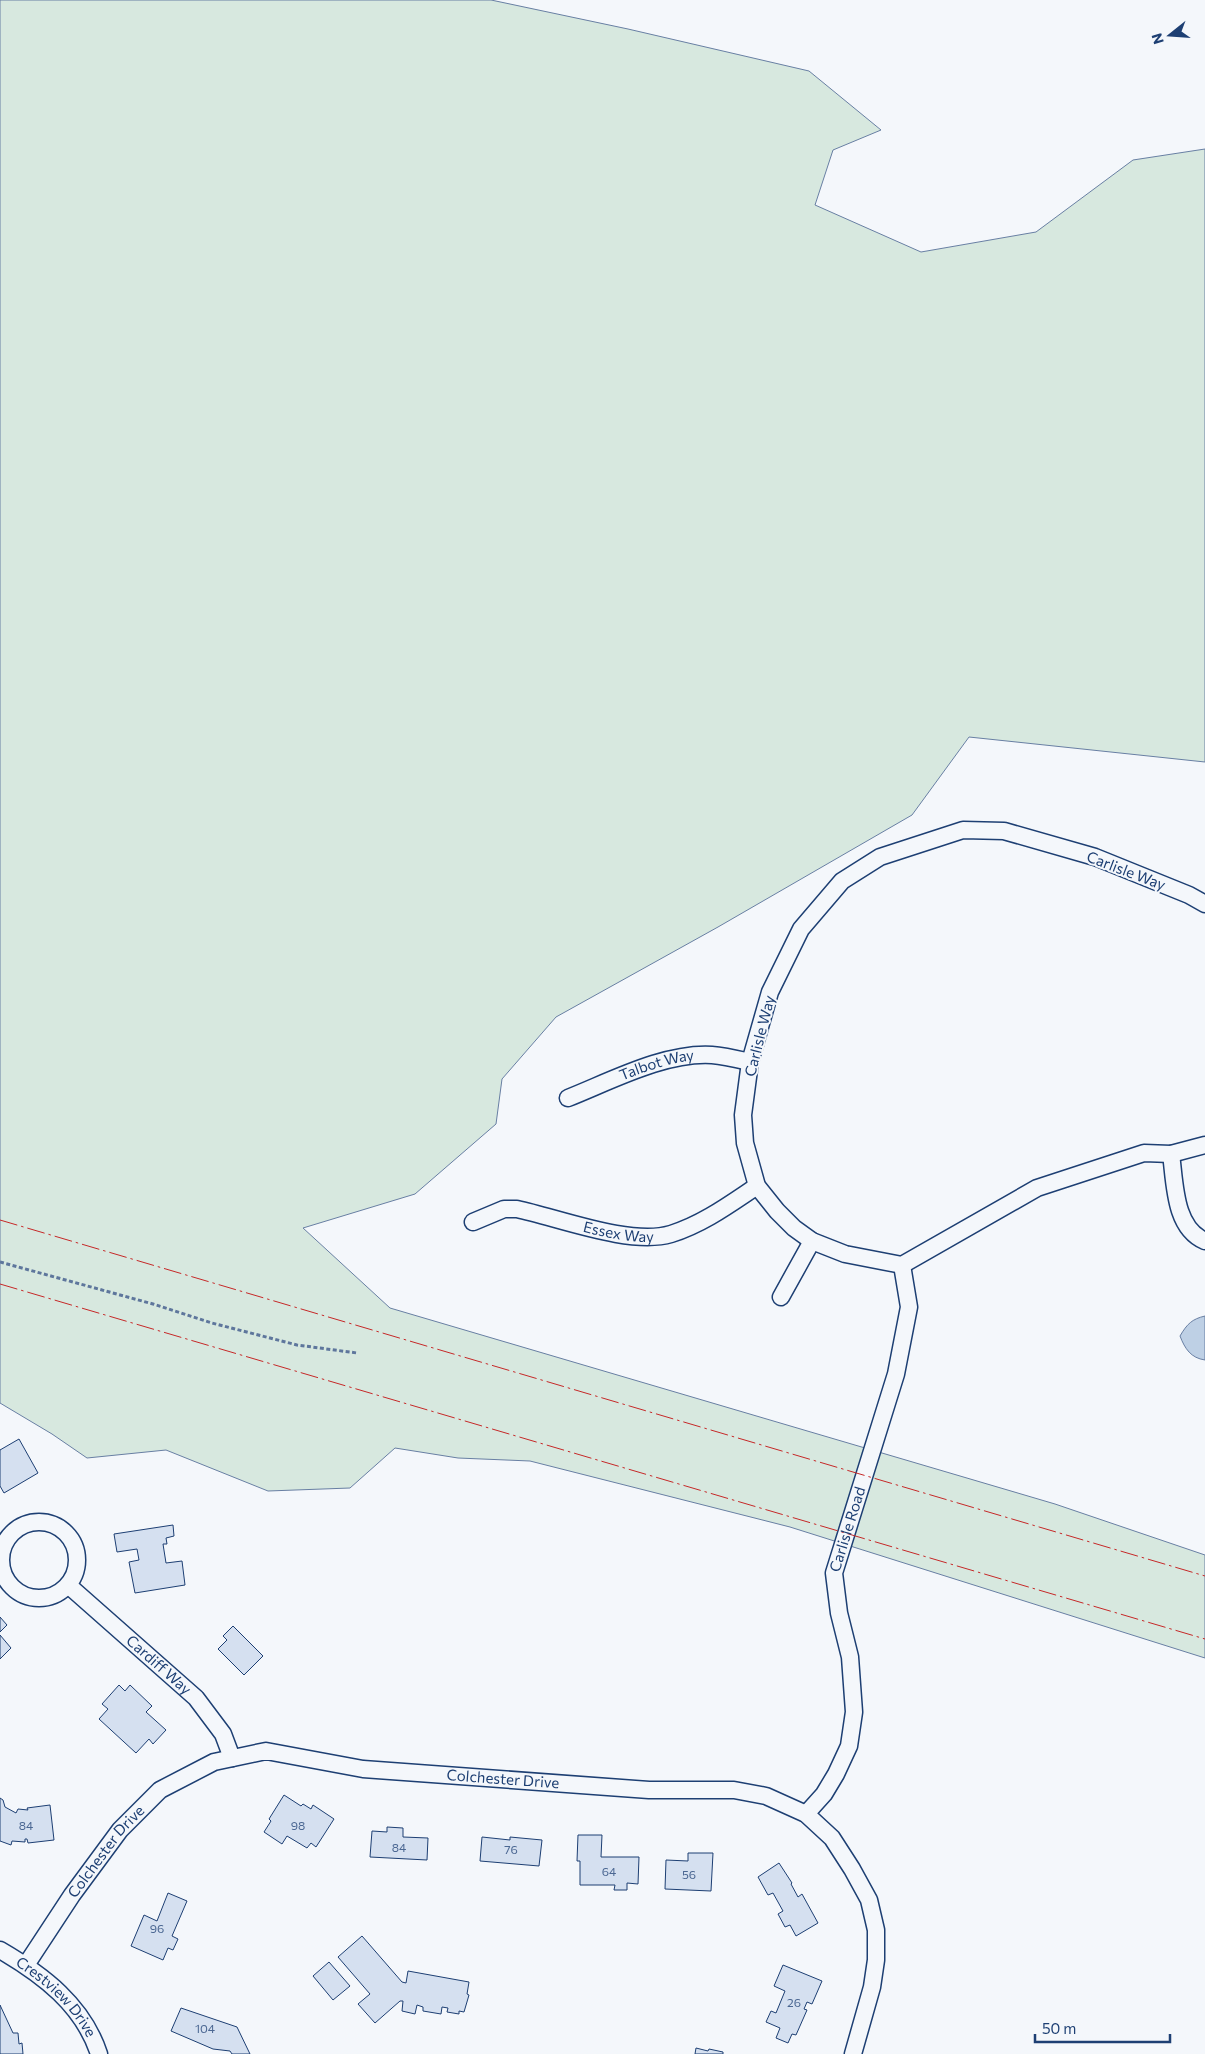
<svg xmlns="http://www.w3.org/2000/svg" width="1205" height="2054" font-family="Commissioner,sans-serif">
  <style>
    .green { fill: #d7e8df; stroke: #687fa3 }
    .water { fill: #bed0e5; stroke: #687fa3 }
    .building { fill: #d5e0f0; stroke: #1d3f73 }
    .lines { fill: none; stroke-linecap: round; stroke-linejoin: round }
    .street-casing { stroke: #1d3f73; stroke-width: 19 }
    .path { stroke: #5e769c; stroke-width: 3; stroke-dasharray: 4 2.5; stroke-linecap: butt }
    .street { stroke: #f4f7fb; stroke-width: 16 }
    .power { stroke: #c62828; stroke-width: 1; stroke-dasharray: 18 4 2.5 4; stroke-linecap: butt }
    .labels { text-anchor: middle; stroke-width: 4; stroke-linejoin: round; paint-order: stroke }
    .number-label { font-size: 12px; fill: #4b6792 }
    .street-label { font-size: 15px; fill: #1d3f73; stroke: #f4f7fb }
  </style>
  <rect width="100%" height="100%" fill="#f4f7fb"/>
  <path class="green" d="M 0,0 L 491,0 L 628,29 L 809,71 L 881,130 L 833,150 L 815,205 L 921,252 L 1036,232 L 1133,160 L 1205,149 L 1205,762 L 969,737 L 912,815 L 718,927 L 556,1017 L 502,1079 L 496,1124 L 415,1194 L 303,1228 L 390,1308 L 1055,1504 L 1205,1555 L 1205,1658 L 790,1527 L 530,1461 L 458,1458 L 395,1448 L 350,1488 L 268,1491 L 166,1450 L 87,1458 L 52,1434 L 0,1403 Z"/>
  <path class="water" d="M 1205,1316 L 1205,1360 C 1191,1358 1185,1349 1180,1336 C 1187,1324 1192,1319 1205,1316 Z"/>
  <path class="building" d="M 19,1439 L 38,1473 L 4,1493 L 0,1486 L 0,1450 Z
    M 173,1525 L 174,1536 L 166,1538 L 167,1544 L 163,1544 L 166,1563 L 182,1561 L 185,1585 L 135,1593 L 129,1562 L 139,1560 L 137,1549 L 117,1552 L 114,1534 Z
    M 0,1617 L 7,1625 L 0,1632 Z
    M 233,1626 L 263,1656 L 244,1675 L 218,1649 L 227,1640 L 223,1636 Z
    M 0,1635 L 11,1648 L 0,1659 Z
    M 119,1685 L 125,1691 L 130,1685 L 152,1706 L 146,1712 L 166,1730 L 153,1744 L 149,1739 L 136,1753 L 99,1719 L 108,1709 L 102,1704 Z
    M 284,1795 L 301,1806 L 303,1804 L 311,1809 L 313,1805 L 334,1819 L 316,1847 L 311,1843 L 307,1848 L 287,1836 L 282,1844 L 264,1832 L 271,1821 L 269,1819 Z
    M 0,1798 L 3,1800 L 5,1807 L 16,1813 L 18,1809 L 28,1810 L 27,1808 L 50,1805 L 54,1840 L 28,1843 L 27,1839 L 25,1839 L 25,1842 L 12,1841 L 11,1845 L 0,1841 Z
    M 387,1827 L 403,1828 L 403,1837 L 428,1838 L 427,1860 L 370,1857 L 372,1831 L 387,1832 Z
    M 578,1835 L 602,1835 L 601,1857 L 639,1857 L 638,1884 L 627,1883 L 627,1890 L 614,1890 L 615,1885 L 580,1885 L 580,1861 L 577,1861 Z
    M 482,1837 L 510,1840 L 510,1837 L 542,1840 L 539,1866 L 480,1861 Z
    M 688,1853 L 713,1853 L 711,1891 L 665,1889 L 666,1860 L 688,1861 Z
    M 779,1863 L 792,1883 L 791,1884 L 798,1897 L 802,1894 L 818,1923 L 796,1936 L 790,1925 L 785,1927 L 778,1914 L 783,1911 L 773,1893 L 768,1895 L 758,1877 Z
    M 168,1893 L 187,1901 L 172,1936 L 178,1939 L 173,1950 L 168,1948 L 163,1960 L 131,1946 L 144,1915 L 157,1921 Z
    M 362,1936 L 402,1982 L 406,1983 L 408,1971 L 469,1982 L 467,1994 L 469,1995 L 464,2012 L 459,2011 L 459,2014 L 447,2012 L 448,2008 L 442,2007 L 441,2014 L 423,2011 L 423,2007 L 417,2005 L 415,2014 L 402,2011 L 403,2001 L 400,2001 L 375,2023 L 358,2004 L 370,1994 L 338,1957 Z
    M 329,1962 L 350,1986 L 333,2000 L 313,1976 Z
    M 783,1965 L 822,1981 L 812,2004 L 807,2002 L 804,2009 L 807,2010 L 796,2035 L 792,2034 L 788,2043 L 776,2038 L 780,2028 L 766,2022 L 771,2011 L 776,2013 L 785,1991 L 774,1986 Z
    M 0,2005 L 13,2033 L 18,2033 L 19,2044 L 22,2043 L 23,2054 L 0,2054 Z
    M 181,2008 L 237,2027 L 250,2054 L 232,2054 L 230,2051 L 213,2049 L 171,2031 Z
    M 696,2048 L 708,2051 L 709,2049 L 723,2052 L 723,2054 L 695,2054 Z"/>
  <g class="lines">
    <defs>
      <g id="street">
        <path d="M 1205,904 L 1189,895 L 1095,857 L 1004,831 L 963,830 L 880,857 L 842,881 L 801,929 L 770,992 L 750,1062 L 743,1115 L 745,1143 L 757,1186 L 777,1211 L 794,1228 L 812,1241 L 845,1254 L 902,1265 L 1037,1188 L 1144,1153 L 1171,1154 L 1205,1145"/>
        <path id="s1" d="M 568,1098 C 611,1081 665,1052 712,1055 C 725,1056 737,1059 750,1062"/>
        <path d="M 1171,1154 C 1175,1183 1174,1228 1205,1241"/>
        <path id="s2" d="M 473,1222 L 504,1209 L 517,1209 C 559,1218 630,1246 671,1234 C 703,1224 730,1204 757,1186"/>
        <path d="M 781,1297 L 812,1241"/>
        <circle cx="39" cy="1560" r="38"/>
        <path id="s3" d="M 68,1585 L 196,1698 L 223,1734 L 232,1758"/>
        <path id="s4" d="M 806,1814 L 824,1794 L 836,1774 L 849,1746 L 854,1712 L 850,1657 L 839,1613 L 834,1573 L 896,1374 L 909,1307 L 902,1265"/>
        <path id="s5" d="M 0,1950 C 43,1975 83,2005 99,2054"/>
        <path id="s6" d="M 26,1965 L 72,1895 L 120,1830 L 160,1790 L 214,1762 L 266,1751 L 363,1769 L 649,1790 L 734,1790 L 766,1796 L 806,1814 L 832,1838 L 852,1869 L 869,1900 L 876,1930 L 876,1960 L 872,1987 L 853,2054"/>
      </g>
    </defs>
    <use href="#street" class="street-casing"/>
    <path class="path" d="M 0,1262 L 153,1304 L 212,1323 L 297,1345 L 357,1353"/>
    <use href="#street" class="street"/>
    <path class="power" d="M 0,1220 L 1205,1576
      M 0,1284 L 1205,1639"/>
  </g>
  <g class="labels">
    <g class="number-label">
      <text x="26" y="1830">84</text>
      <text x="298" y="1830">98</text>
      <text x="399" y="1852">84</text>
      <text x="511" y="1854">76</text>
      <text x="609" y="1876">64</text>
      <text x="689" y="1879">56</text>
      <text x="157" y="1933">96</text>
      <text x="794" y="2007">26</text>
      <text x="205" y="2033">104</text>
    </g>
    <g class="street-label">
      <text transform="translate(1126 871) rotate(21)" y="5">Carlisle Way</text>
      <text transform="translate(760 1036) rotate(-76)" y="5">Carlisle Way</text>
      <text dy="5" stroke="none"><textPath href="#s1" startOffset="95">Talbot Way</textPath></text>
      <text dy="5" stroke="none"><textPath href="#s2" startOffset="151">Essex Way</textPath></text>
      <text dy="5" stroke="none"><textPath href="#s4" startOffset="302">Carlisle Road</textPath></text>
      <text dy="5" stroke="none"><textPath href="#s3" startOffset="121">Cardiff Way</textPath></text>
      <text dy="5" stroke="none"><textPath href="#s6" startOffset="574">Colchester Drive</textPath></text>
      <text dy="5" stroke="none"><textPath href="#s6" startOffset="139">Colchester Drive</textPath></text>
      <text dy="5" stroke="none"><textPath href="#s5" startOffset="74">Crestview Drive</textPath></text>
    </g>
  </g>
  <g transform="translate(1170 35) rotate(253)" stroke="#f4f7fb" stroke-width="4" paint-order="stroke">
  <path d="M0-4L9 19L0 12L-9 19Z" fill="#1d3f73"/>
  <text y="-8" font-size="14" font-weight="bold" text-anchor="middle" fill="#1d3f73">N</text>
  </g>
  <path d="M1035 2034v8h135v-8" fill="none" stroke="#1d3f73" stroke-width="2.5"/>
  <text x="1042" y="2034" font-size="15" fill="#1d3f73" stroke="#f4f7fb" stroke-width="4" paint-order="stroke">50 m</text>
</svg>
